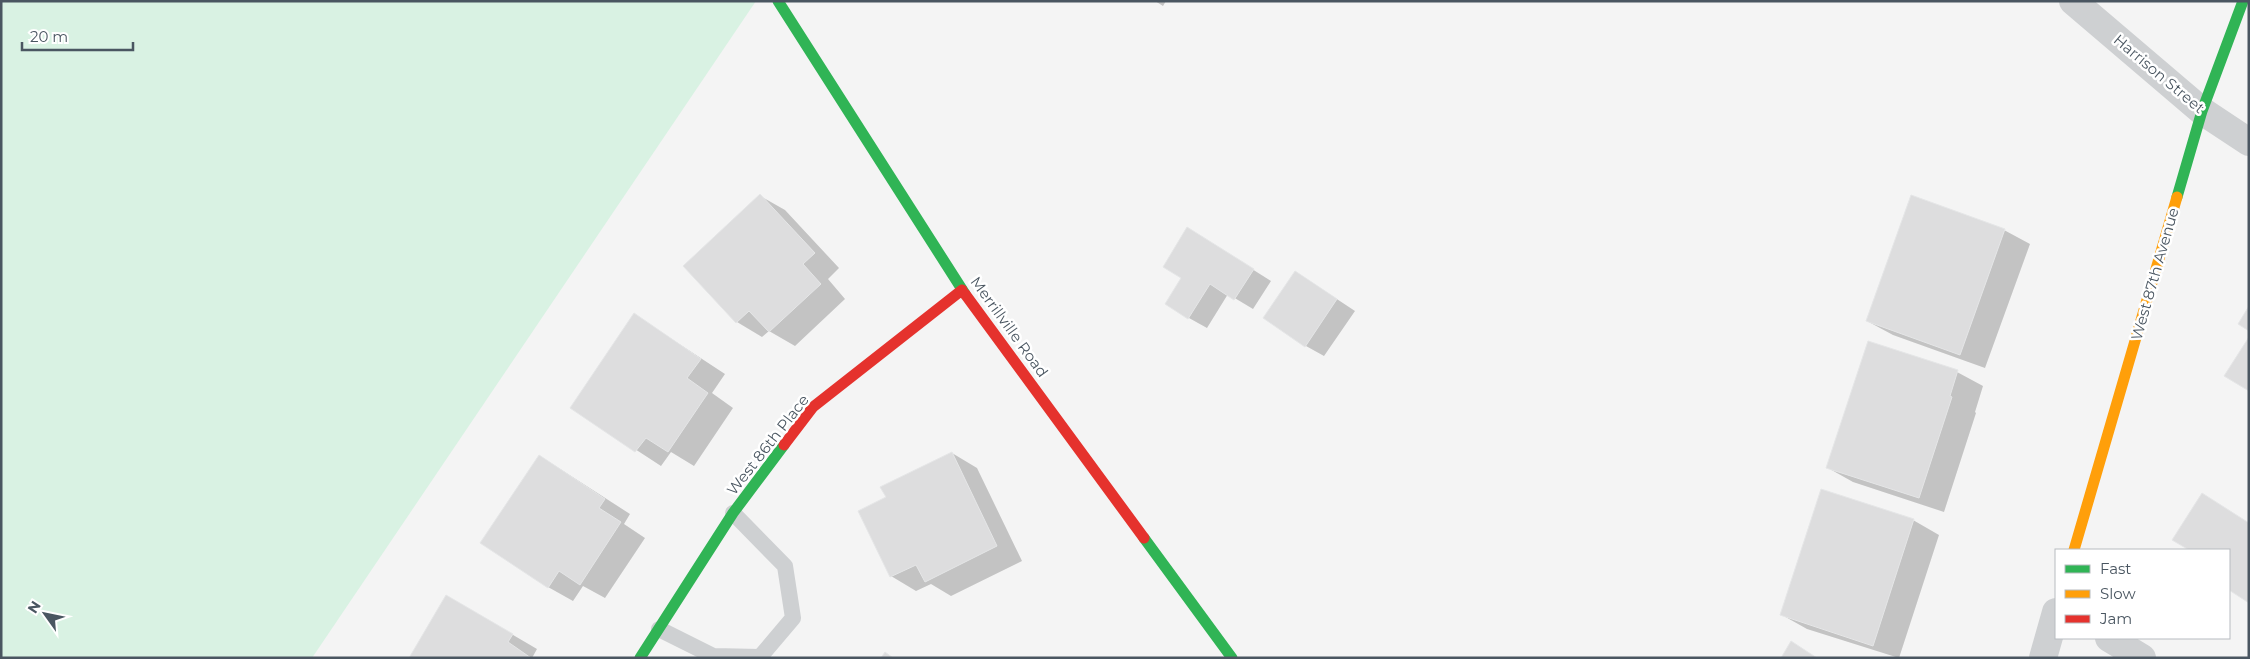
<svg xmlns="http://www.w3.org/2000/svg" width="2250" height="659" font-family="Montserrat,sans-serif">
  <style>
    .green { fill: #d9f2e3 }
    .shadow { fill: #0003 }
    .building { fill: #ddddde; stroke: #e5e6e7 }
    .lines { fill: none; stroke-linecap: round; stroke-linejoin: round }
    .lane { stroke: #ced0d2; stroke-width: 16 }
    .street { stroke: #ced0d2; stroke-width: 28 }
    .fast { stroke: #30b455; stroke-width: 11 }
    .slow { stroke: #ff9f0a; stroke-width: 11 }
    .jam { stroke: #e5322d; stroke-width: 11 }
    .labels { text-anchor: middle; stroke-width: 5; stroke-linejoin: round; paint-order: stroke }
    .street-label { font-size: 15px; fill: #4a5661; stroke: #fff }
  </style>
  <rect width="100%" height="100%" fill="#f4f4f4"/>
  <path class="green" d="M 1,1 L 756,1 L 312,658 L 1,658 Z"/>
  <path class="shadow" d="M 1155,1 L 1166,1 L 1163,6 Z
    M 760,196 L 785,210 L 839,268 L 828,279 L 845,299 L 795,346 L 769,331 L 762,337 L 737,322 L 685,266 Z
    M 2004,230 L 2030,244 L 1985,368 L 1893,335 L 1867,321 Z
    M 1206,240 L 1271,281 L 1253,309 L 1228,294 L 1207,328 L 1189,318 L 1183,278 Z
    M 1296,272 L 1355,311 L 1324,356 L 1306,346 Z
    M 635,315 L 725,374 L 712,393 L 733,408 L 694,466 L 671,452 L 661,466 L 572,408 Z
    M 1957,372 L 1983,386 L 1975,412 L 1976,413 L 1944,512 L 1853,482 L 1828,468 Z
    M 952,453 L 977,468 L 1022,561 L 951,596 L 931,584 L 916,591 L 891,576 L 888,498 Z
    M 540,456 L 630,514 L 624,524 L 645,538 L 605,598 L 583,586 L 573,601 L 548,587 Z
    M 1913,520 L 1939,535 L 1899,658 L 1807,629 L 1782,615 Z
    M 2249,523 L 2249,601 L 2229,588 L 2229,550 L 2191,550 L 2174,540 Z
    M 447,596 L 537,649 L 532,658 L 410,658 Z"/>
  <path class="building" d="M 760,194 L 815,253 L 803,264 L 821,284 L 769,332 L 749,311 L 736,323 L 683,266 Z
    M 1911,195 L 2005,229 L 1960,355 L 1866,321 Z
    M 1187,227 L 1254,269 L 1234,300 L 1210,284 L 1188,319 L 1165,304 L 1181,278 L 1163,267 Z
    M 1295,271 L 1337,299 L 1305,347 L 1263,318 Z
    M 2249,306 L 2249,331 L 2238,324 Z
    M 634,313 L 701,359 L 687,378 L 708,393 L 668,452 L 646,438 L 635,452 L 570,408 Z
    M 2249,337 L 2249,391 L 2224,376 Z
    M 1868,341 L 1958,370 L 1950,396 L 1952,397 L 1919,498 L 1826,468 Z
    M 952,452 L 997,546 L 925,582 L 916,565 L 890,577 L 858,511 L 886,497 L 880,487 Z
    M 539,455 L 605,499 L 599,508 L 621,522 L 580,585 L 559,571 L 548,588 L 480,543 Z
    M 1821,489 L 1914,519 L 1873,646 L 1780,615 Z
    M 2202,493 L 2249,523 L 2249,603 L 2229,590 L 2229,550 L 2189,550 L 2172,540 Z
    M 446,595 L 513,634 L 508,642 L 531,658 L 409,658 Z
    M 1791,641 L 1817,658 L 1781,658 Z
    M 885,652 L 893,658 L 881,658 Z"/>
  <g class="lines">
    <path class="lane" d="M 659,629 L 713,656 L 760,657 L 793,618 L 785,566 L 733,513"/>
    <path class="street" d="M 2073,1 L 2202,111 L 2249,142
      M 2109,638 L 2142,658
      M 2043,658 L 2056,612"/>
    <path class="fast" d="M 778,1 L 965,294
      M 2177,197 L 2202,111 L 2243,1
      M 1144,538 L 1232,658
      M 640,658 L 733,513 L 784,445"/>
    <path class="slow" d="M 2074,550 L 2177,197"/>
    <path class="jam" d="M 965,294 L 1144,538
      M 784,445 L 813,407 L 962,290"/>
  </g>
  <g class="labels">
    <g class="street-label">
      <text transform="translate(2159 74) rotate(40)" y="5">Harrison Street</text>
      <text transform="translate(2155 274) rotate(-74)" y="5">West 87th Avenue</text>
      <text transform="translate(1009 327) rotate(54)" y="5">Merrillville Road</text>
      <text transform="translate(768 445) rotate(-52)" y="5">West 86th Place</text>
    </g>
  </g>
  <rect width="2250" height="659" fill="none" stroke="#4a5661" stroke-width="5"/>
  <rect x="2055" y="549" width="175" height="90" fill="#ffffff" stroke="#b7bbc0"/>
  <rect x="2065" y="565" width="25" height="8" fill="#30b455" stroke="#b7bbc0"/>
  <text x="2100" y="574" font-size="15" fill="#4a5661">Fast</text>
  <rect x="2065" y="590" width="25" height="8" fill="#ff9f0a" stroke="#b7bbc0"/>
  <text x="2100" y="599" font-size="15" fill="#4a5661">Slow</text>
  <rect x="2065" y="615" width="25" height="8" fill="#e5322d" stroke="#b7bbc0"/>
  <text x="2100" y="624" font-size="15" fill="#4a5661">Jam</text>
  <g transform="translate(45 614) rotate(303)" stroke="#ffffff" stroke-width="4" paint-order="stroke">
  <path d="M0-4L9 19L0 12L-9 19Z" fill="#4a5661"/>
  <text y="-8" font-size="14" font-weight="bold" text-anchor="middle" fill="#4a5661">N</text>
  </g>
  <path d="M22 42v8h111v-8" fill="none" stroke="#4a5661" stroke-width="2.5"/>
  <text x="30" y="42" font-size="15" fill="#4a5661" stroke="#ffffff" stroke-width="4" paint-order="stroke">20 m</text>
</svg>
